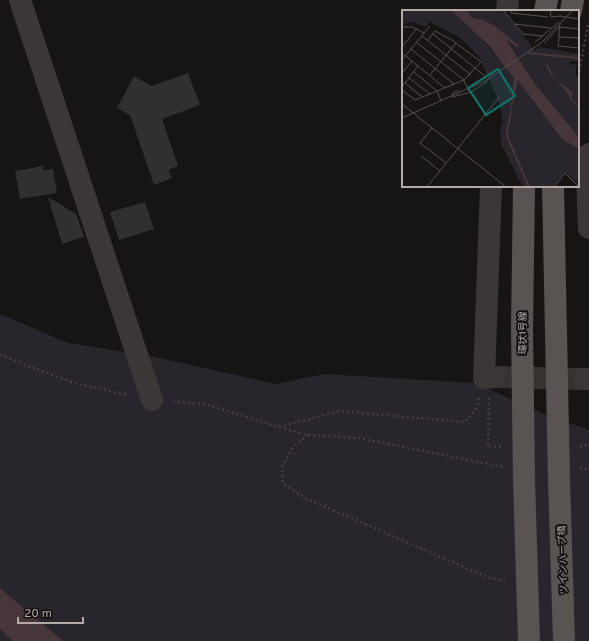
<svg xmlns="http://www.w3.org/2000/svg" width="589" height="641" font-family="Overpass,'Noto Sans JP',sans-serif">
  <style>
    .green { fill: #29252d }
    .water { fill: #463639 }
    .building { fill: #32302f }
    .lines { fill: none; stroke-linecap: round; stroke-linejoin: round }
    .minor-tunnel { stroke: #363231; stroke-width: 22; stroke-dasharray: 22 11; stroke-linecap: butt }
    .path { stroke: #433e3e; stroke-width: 2.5; stroke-dasharray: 2 3; stroke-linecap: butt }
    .minor { stroke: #3b3736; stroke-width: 22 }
    .primary { stroke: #595352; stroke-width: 22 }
    .primary-bridge { stroke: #595352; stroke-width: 22 }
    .labels { text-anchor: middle; stroke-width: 3.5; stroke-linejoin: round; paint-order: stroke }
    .street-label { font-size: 10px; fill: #b5a8a7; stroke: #11100f }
    .inset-river { fill: none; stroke: #463639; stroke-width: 2 }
    .inset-road { fill: none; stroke: #56504f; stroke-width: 1 }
    .view { fill: #0f766e; fill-opacity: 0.15; stroke: #0f766e; stroke-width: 2 }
    .inset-edge { fill: none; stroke: #b5a8a7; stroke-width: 2 }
  </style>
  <rect width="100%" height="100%" fill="#161514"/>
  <path class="green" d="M 0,314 L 68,343 L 155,357 L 276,384 L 324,374 L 475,383 L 544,414 L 589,430 L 589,641 L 0,641 Z"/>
  <path class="water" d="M 0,588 L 63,641 L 13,641 L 0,629 Z"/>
  <path class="building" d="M 188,73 L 200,105 L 162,119 L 178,166 L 168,170 L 172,178 L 154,185 L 130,115 L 117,108 L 134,76 L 152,86 Z
    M 43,166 L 43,170 L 53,169 L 57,193 L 20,199 L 15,171 Z
    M 48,197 L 76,214 L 84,237 L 62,244 Z
    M 145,202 L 154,229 L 119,240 L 110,212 Z"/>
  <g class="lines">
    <path class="minor-tunnel" d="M 494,377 L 584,379"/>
    <path class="path" d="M 578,86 L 579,73 L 588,25
      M 0,355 L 74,383 L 127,395
      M 489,398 L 488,447 L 502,446
      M 173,402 L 206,404 L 278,427 L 308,435 L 359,438 L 503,467
      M 279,427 L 339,411 L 465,422 L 477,408 L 479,398
      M 308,435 L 293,447 L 282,467 L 283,483 L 303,497 L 487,577 L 505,581
      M 580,447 L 589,445
      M 580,468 L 589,470"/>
    <path class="minor" d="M 20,0 L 152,400
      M 507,11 L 508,0
      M 589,154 L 587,174 L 589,228
      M 491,186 L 484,378 L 494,377
      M 584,379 L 589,379"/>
    <path class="primary" d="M 545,11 L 547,0
      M 571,11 L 573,0
      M 553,186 L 559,480
      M 524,480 L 522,328 L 524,186"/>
    <path class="primary-bridge" d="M 524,480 L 529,641
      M 559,480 L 564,641"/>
  </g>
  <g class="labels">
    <g class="street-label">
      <text transform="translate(522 333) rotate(-90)" y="4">環状1号線</text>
      <text transform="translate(562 560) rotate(-92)" y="4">ツインハープ橋</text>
    </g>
  </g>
  <g transform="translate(402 10)">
    <rect width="177" height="177" fill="#161514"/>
    <path d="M 0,0 L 49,0 L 76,25 L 103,56 L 123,75 L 160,129 L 177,139 L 177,174 L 163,162 L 151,177 L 121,177 L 100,136 L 98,119 L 101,112 L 97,92 L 77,47 L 59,28 L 28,12 L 24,17 L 10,12 L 0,14 ZM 64,0 L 100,0 L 133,40 L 138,37 L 177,44 L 177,52 L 168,51 L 168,54 L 174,55 L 174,65 L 177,68 L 177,127 L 134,75 L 103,26 L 92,15 L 79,9 L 71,8 Z" fill="#29252d"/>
    <path d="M 49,0 L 64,0 L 71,8 L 79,9 L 92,15 L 117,36 L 116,38 L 104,29 L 134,75 L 177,127 L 177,139 L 160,129 L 116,70 L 108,105 L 112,68 L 87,36 ZM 145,53 L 153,69 L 171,83 L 169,89 L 176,94 L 177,97 L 168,90 L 167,85 L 152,68 L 144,57 Z" fill="#463639"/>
    <path class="inset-river" d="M 126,43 L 177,48M 109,103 L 105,120 L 106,129 L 127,177"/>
    <path class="inset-road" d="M 101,0 L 121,24 L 141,26M 109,0 L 109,3 L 146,7M 148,0 L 149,7 L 158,6M 158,6 L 177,9M 158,13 L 156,36 L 177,38M 112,14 L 149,18M 0,17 L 10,17 L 22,23M 157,17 L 177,19M 31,24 L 83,66M 20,26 L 69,65M 157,27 L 177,28M 14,32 L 62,70 L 65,77M 133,32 L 157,12M 142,33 L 157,17M 0,37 L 15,18M 9,39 L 52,74M 0,43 L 43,78M 0,50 L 28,16M 12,62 L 35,81 L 39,91M 0,63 L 10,51M 28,65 L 54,33M 7,68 L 28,84M 3,73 L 20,87M 72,74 L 84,67M 0,77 L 16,56M 0,80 L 13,90 L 62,70 L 79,52 L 50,30 L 33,21 L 26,30M 57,80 L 51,83 L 50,87 L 69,82 L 86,71M 0,94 L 104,177M 0,108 L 83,71 L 139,33 L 171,0M 30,118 L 18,133 L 44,153M 19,146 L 38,161M 25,177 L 98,86M 152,177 L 163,163 L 177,177"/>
    <path class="view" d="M 96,59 L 113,86 L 84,105 L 66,78 Z"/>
    <rect width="177" height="177" class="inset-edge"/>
  </g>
  <path d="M18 617v6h65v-6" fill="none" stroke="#b5a8a7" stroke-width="2"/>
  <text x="24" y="617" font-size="12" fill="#b5a8a7" stroke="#11100f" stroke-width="3" paint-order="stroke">20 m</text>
</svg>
